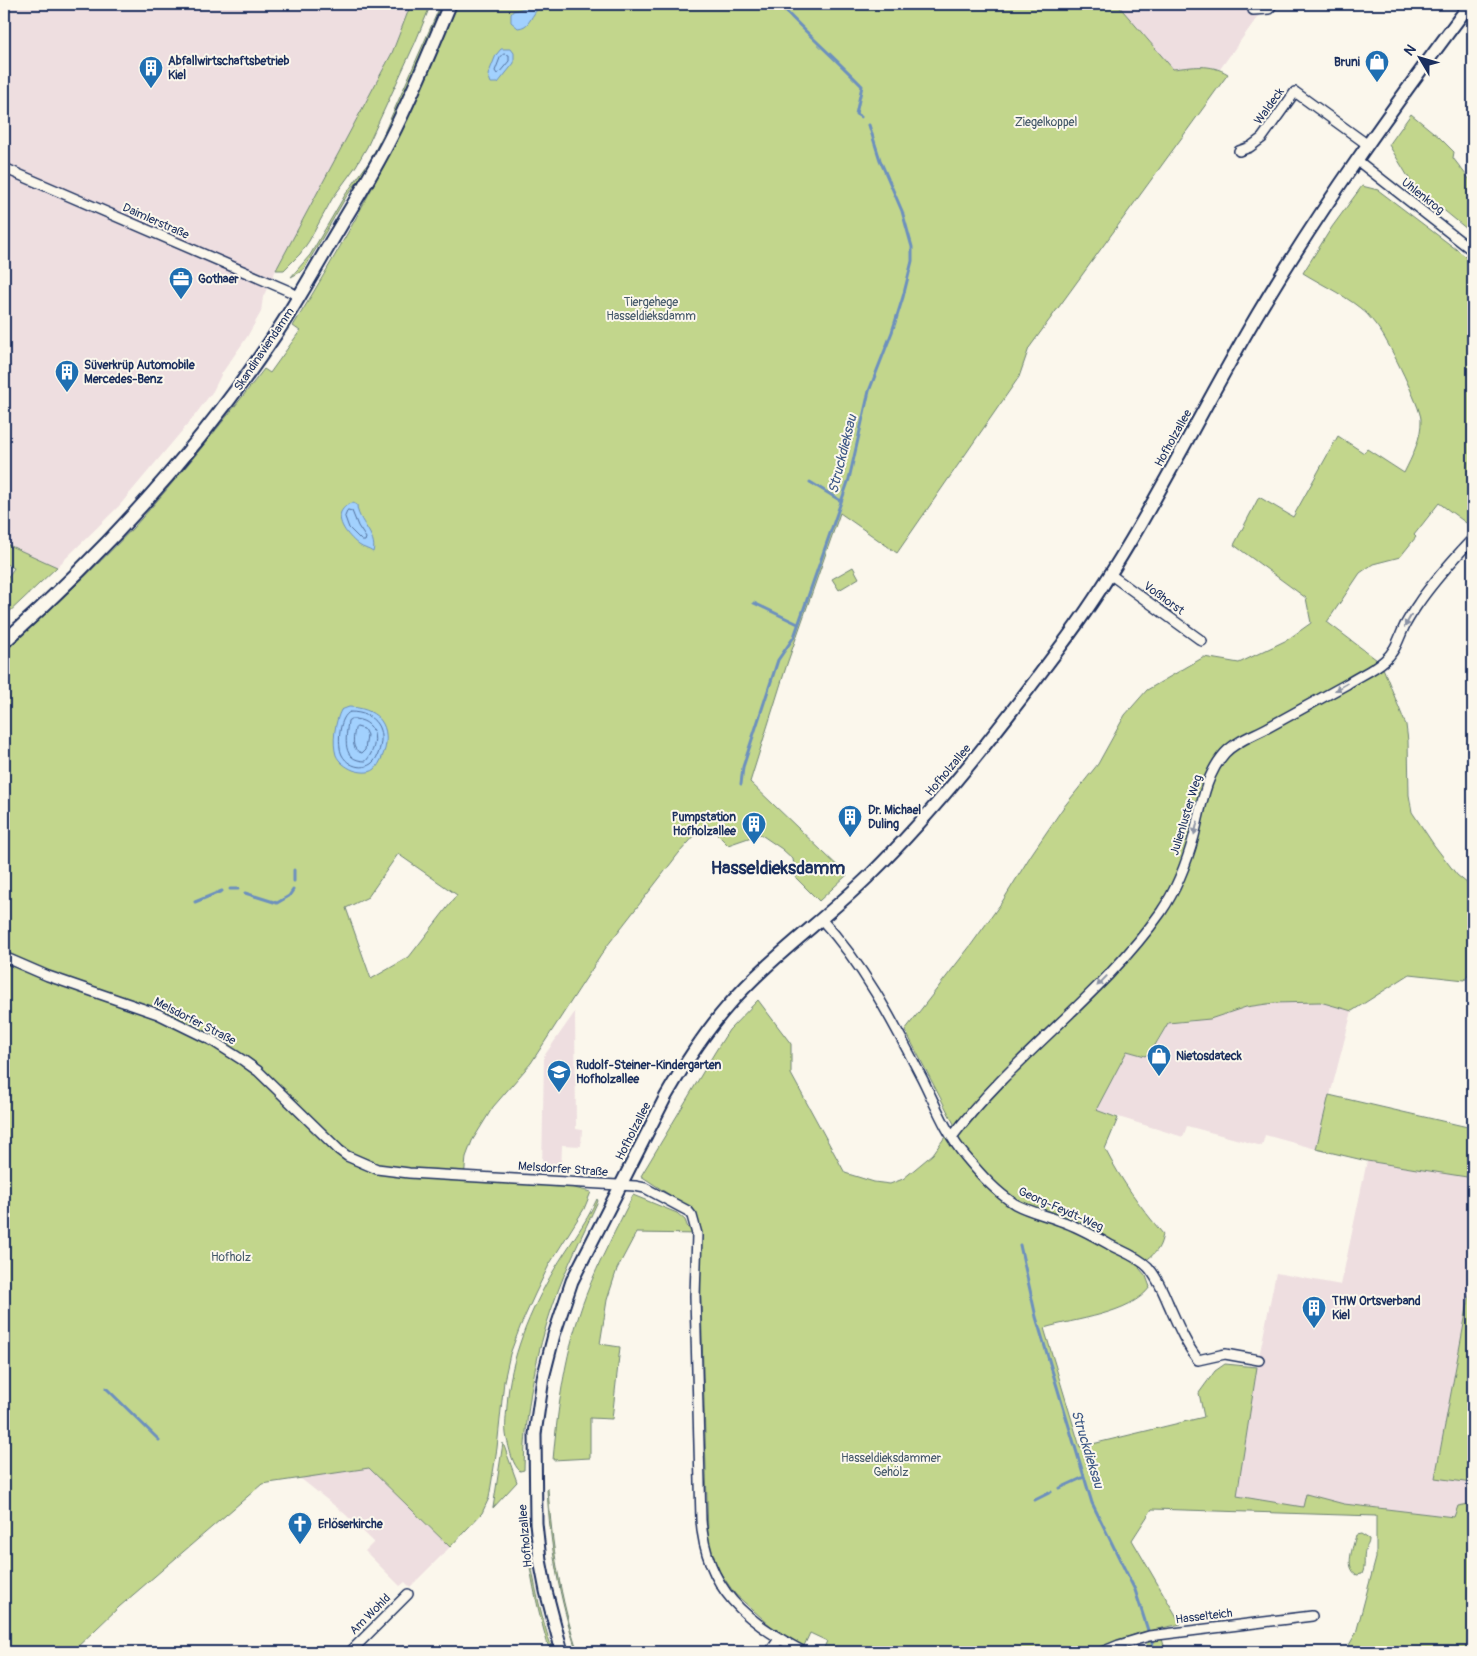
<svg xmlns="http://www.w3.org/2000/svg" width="1477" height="1656" font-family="Pangolin,sans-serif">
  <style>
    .built { fill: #eedee0 }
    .green { fill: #c2d68c; stroke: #6e8275; fill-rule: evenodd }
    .water { fill: #a2d1fe; stroke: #6c90be }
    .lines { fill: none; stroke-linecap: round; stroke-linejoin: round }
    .shore { stroke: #51709e; stroke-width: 1 }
    .stream { stroke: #6c90be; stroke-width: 3 }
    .minor-casing { stroke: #1b2f5e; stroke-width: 12 }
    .tertiary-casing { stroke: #1b2f5e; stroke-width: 15 }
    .secondary-casing { stroke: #1b2f5e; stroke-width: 16 }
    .minor { stroke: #fbf7ec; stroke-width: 9 }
    .tertiary { stroke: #fbf7ec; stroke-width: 11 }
    .secondary { stroke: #fbf7ec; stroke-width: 12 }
    .oneway { fill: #8b93a5 }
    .labels { text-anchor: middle; stroke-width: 4; stroke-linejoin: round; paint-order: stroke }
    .poi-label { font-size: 12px; font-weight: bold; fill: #1b2f5e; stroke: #fbf7ec; text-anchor: start }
    .street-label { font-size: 12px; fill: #1b2f5e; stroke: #fbf7ec }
    .park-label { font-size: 12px; fill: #45596a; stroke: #fbf7ec }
    .water-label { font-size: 14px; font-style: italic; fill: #3d5886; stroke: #fbf7ec }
    .district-label { font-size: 18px; font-weight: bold; fill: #1b2f5e; stroke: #fbf7ec }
  </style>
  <rect width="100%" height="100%" fill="#fbf7ec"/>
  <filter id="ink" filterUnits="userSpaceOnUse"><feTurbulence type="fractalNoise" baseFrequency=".02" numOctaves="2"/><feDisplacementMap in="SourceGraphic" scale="10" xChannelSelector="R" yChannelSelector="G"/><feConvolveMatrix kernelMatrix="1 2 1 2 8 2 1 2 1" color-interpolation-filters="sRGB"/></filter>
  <g filter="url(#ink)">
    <path class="built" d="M 4,4 L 411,4 L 392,53 L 276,270 L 263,297 L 261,312 L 247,337 L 222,373 L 213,391 L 192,419 L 119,506 L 57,567 L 4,543 Z
      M 1117,4 L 1267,4 L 1220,69 L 1206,66 L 1173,69 Z
      M 1320,1002 L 1352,1011 L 1316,1149 L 1265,1135 L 1262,1146 L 1187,1126 L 1183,1137 L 1096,1110 L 1127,1051 L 1145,1056 L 1158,1042 L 1168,1023 L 1190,1022 L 1246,1007 L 1274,1003 Z
      M 575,1012 L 576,1129 L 582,1130 L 581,1146 L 562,1145 L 561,1172 L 542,1171 L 544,1056 Z
      M 1367,1161 L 1473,1178 L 1473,1276 L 1435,1478 L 1473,1483 L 1469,1504 L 1455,1517 L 1344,1504 L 1306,1494 L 1303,1508 L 1237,1496 L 1257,1367 L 1276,1273 L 1341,1285 Z
      M 369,1468 L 450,1547 L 410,1587 L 405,1582 L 400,1586 L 365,1551 L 374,1542 L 345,1514 L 300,1478 Z"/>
    <path class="green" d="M 411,4 L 431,4 L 415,43 L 367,147 L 356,166 L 332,199 L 309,241 L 300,254 L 284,270 L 276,270 L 392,53 Z
      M 441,4 L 443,4 L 415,71 L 371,164 L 346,197 L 307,264 L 302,271 L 291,277 L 310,255 L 345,195 L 369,162 L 384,133 Z
      M 456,4 L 1117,4 L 1173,69 C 1193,67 1210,63 1228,74 L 1029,348 L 1019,377 L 897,553 L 840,513 L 787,664 L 750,782 L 847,875 L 819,901 L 796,878 L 793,859 L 782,849 L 760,834 L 728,845 L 706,823 L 679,853 L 607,946 L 531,1063 L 493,1107 L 472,1141 L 466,1157 L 464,1179 L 570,1187 L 591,1192 L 584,1209 L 549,1265 L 535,1294 L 520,1327 L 510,1354 L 504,1381 L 497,1448 L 489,1498 L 482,1513 L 450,1547 L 369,1468 L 262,1484 L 119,1607 L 72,1652 L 4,1652 L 4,652 C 48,612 92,571 133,528 C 179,477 222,423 264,369 L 270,373 L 300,331 L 293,326 C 336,256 377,183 411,109 C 427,74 441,39 456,4 ZM 398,854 L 457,895 L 409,957 L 371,979 L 346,908 L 368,897 Z
      M 1411,114 L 1439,137 L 1454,152 L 1453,158 L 1473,184 L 1473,234 L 1413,185 L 1389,145 Z
      M 1362,186 L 1378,190 L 1473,262 L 1473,528 L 1439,503 L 1414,535 L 1416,537 L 1400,557 L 1373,564 L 1360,573 L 1327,622 L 1381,663 L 1406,725 L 1408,741 L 1409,795 L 1412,812 L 1434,845 L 1457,875 L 1473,888 L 1473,965 L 1465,980 L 1410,974 L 1352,1011 L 1320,1002 L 1274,1003 L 1246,1007 L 1210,1019 L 1168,1023 L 1151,1052 L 1145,1056 L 1127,1051 L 1096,1110 L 1118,1118 L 1105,1149 C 1122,1182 1140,1206 1163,1234 C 1159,1256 1150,1254 1139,1268 L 1146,1276 L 1150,1287 C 1131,1314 1074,1319 1044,1328 L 1080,1447 L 1204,1417 L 1199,1393 L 1215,1371 L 1225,1364 L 1257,1367 L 1237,1496 L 1303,1507 L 1306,1494 L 1344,1504 L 1454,1517 L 1458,1506 L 1469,1504 L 1472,1483 L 1435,1478 L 1473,1276 L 1473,1652 L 1345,1652 L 1356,1633 L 1376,1558 L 1376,1516 L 1152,1509 L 1132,1540 L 1181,1624 L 1139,1633 L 1087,1652 L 822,1652 L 827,1641 L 810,1633 L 803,1648 L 782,1636 L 735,1594 L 717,1568 L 710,1552 L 708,1534 L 699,1234 L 636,1233 L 617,1269 L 607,1300 L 600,1344 L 620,1347 L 612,1419 L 590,1418 L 590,1458 L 553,1460 C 558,1404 566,1348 586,1295 C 599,1261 617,1228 633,1195 L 677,1213 L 685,1220 L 688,1228 L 698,1234 L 685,1205 L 641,1176 L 715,1052 L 729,1030 L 758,1000 L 791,1044 L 791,1074 L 845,1173 L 874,1182 L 890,1184 L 903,1179 L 933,1154 L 954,1124 L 905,1030 L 971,945 L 1002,902 L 1031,855 L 1063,808 L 1098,764 L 1125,715 L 1147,690 L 1204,657 L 1239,663 L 1287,640 L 1311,623 L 1306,598 L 1234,545 L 1259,497 L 1293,517 L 1338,436 L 1364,453 L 1367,449 L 1404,473 C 1412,457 1422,437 1421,419 C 1420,406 1390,345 1381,332 C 1377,326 1372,320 1367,314 C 1349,297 1324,286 1303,273 L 1332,227 Z
      M 4,543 L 57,567 L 4,617 L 4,583 L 14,568 L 4,563 Z
      M 853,567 L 859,578 L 839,590 L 832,579 Z
      M 1329,1095 L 1472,1128 L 1473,1124 L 1473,1178 L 1367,1161 L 1316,1149 Z
      M 597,1199 L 598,1201 C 583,1234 566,1267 554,1302 C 535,1355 525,1413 524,1470 L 520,1471 C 513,1465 510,1452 508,1443 C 504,1431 506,1419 507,1406 C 510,1358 530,1311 554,1270 C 568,1246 585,1225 597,1199 Z
      M 503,1443 L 517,1482 L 493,1508 Z
      M 547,1489 L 548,1489 C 552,1545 560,1599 578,1652 L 577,1652 C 559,1599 550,1545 547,1489 Z
      M 524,1521 L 527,1521 C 529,1566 539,1610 553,1652 L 550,1652 C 537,1609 528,1566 524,1521 Z
      M 1361,1534 L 1369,1539 C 1369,1545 1366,1546 1365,1551 C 1363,1559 1366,1566 1362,1574 L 1357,1575 C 1344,1567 1353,1548 1356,1535 Z
      M 1162,1639 L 1166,1652 L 1149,1652 L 1146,1643 Z"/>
    <path class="water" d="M 536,4 L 543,4 C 540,7 536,10 534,14 C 529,21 528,27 518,28 L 511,22 L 511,14 L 513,11 L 529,7 Z
      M 501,49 L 511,49 L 514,53 L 514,63 L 498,83 L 491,83 L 488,75 L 496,55 Z
      M 353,503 L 357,505 C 357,521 378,535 373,552 C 369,549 363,548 359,545 C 350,538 337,524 341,512 C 344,507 347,504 353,503 Z
      M 349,707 C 375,708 391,722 385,749 C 383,755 380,764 375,769 C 369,774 359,772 353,770 C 346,767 339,762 336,755 C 332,742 335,722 341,710 Z"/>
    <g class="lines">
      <path class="shore" d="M 504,54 L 509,55 L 509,61 L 499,73 L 497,74 L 495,71 L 500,58 Z
        M 348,510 L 352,511 L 358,526 L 366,538 L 365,541 L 362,541 L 349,528 L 345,517 Z
        M 350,712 C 376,712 387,730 378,754 C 372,772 350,770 342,755 C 337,745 339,716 350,712 Z
        M 351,719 C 377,718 381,743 366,761 C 341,761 346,739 348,721 Z
        M 357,727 L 364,729 L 367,735 L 365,750 L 362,753 C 351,750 353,739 355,729 Z"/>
      <path class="stream" d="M 761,4 L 763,4
        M 779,4 C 806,33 835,58 862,86 L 856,114 L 861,117
        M 810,482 L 841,501
        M 754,603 L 798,624
        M 741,784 L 743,767 L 778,660 L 794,637 L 849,479 L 869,391 L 892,332 L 903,297 L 912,261 L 912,247 L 902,211 L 880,160 L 869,125
        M 294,881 L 294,870
        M 230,889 L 238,889
        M 245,893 L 277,903 L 289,896 L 293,890
        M 195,902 L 222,891
        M 1020,1245 L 1036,1317 L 1092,1503 L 1135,1590 L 1155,1652
        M 106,1388 L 159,1440
        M 1060,1488 L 1084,1477
        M 1035,1500 L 1051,1492"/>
      <defs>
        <path id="minor" d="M 1253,10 L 1269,9 L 1273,4
          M 1239,151 L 1250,147 L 1262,138 L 1295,92 L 1368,145
          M 1358,161 L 1473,251
          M 4,168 L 289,291 L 299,297
          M 1111,575 L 1202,641
          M 821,919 C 864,965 893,1022 922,1078 C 935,1104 947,1135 966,1157 C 981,1175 996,1192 1015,1204 C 1030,1212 1046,1215 1061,1221 C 1079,1227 1096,1237 1112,1246 C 1124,1252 1138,1257 1148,1267 C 1157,1277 1163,1291 1168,1303 C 1177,1323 1185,1343 1198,1360 L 1225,1354 L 1259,1360
          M 4,957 L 48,976 L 158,1014 L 211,1040 L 244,1061 L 258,1071 L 339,1150 L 347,1156 L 377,1169 L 409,1173 L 635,1186 L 645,1188 L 688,1211 L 692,1216 L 697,1234 L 695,1296 L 701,1520 C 706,1589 746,1622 804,1652
          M 952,1137 C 1014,1055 1102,996 1161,912 C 1176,890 1187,862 1194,836 C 1201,808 1205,775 1225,753 C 1236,741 1254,735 1267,728 C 1294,713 1320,699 1347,684 C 1359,676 1374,670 1385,660 C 1396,651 1399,637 1405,625 C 1409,618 1413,611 1418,604 C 1434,580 1454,559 1473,538
          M 350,1652 L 408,1594
          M 770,1652 L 779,1639
          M 1102,1652 L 1119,1645 L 1149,1636 L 1312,1616"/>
        <path id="tertiary" d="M 562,1652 L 546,1591 L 540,1560 L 536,1523 L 535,1434 L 543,1378 L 554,1335 L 572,1281 L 666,1096 C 684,1065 704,1033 728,1006 C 770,957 823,921 869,876 C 939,807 999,729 1058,650 C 1137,546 1191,427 1257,315 C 1321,207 1395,104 1470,4"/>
        <path id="secondary" d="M 4,642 C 105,552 200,447 275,335 C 294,307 311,276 328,247 C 349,211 372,175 391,137 C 413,94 431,49 450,4"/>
      </defs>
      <use href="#minor" class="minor-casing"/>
      <use href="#tertiary" class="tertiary-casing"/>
      <use href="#secondary" class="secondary-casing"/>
      <use href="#minor" class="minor"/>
      <use href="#tertiary" class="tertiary"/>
      <use href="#secondary" class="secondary"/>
    </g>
    <defs><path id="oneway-solid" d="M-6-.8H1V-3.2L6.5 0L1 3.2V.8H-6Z" transform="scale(1.25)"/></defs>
    <g class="oneway">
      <use href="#oneway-solid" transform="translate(1408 621) rotate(119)"/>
      <use href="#oneway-solid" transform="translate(1341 687) rotate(150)"/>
      <use href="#oneway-solid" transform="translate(1196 828) rotate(105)"/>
      <use href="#oneway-solid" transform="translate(1102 981) rotate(134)"/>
    </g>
  </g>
  <defs>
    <symbol id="shop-pin" viewBox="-11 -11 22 30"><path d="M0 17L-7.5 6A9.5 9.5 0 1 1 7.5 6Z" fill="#1f6fb2" stroke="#fbf7ec"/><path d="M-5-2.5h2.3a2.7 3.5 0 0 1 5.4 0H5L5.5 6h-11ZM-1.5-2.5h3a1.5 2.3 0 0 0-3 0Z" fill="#fff"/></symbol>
    <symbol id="building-pin" viewBox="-11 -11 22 30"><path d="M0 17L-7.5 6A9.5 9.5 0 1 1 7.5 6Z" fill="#1f6fb2" stroke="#fbf7ec"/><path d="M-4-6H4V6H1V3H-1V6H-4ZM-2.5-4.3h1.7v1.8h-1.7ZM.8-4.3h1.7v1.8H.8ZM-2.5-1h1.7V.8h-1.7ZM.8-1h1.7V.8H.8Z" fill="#fff"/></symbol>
    <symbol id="office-pin" viewBox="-11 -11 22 30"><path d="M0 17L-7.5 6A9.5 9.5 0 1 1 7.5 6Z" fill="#1f6fb2" stroke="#fbf7ec"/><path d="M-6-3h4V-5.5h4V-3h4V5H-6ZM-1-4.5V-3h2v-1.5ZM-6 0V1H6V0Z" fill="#fff"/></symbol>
    <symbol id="school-pin" viewBox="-11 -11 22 30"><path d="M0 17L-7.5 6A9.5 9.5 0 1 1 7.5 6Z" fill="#1f6fb2" stroke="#fbf7ec"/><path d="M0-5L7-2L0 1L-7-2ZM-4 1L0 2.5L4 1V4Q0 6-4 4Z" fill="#fff"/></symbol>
    <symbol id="church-pin" viewBox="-11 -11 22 30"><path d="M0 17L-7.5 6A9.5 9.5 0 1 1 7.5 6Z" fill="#1f6fb2" stroke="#fbf7ec"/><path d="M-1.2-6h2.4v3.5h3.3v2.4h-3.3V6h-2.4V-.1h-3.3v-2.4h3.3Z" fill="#fff"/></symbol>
  </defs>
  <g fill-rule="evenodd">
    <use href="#shop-pin" x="1363" y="48" width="28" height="38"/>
    <use href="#building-pin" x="137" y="54" width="28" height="38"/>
    <use href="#office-pin" x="167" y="265" width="28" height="38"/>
    <use href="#building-pin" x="53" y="358" width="28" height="38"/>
    <use href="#building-pin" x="836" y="803" width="28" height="38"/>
    <use href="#building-pin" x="740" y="810" width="28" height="38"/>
    <use href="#shop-pin" x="1145" y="1042" width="28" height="38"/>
    <use href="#school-pin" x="545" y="1058" width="28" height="38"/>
    <use href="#building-pin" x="1300" y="1294" width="28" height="38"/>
    <use href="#church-pin" x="286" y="1510" width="28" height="38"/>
  </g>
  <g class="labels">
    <g class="poi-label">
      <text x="168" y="65">Abfallwirtschaftsbetrieb<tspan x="168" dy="14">Kiel</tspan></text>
      <text x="1360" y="66" text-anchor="end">Bruni</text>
      <text x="198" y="283">Gothaer</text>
      <text x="84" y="369">Süverkrüp Automobile<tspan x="84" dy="14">Mercedes-Benz</tspan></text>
      <text x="868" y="814">Dr. Michael<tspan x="868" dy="14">Duling</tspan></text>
      <text x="736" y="821" text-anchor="end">Pumpstation<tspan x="736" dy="14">Hofholzallee</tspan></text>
      <text x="1176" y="1060">Nietosdateck</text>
      <text x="576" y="1069">Rudolf-Steiner-Kindergarten<tspan x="576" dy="14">Hofholzallee</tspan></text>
      <text x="1332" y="1305">THW Ortsverband<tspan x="1332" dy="14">Kiel</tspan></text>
      <text x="318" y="1528">Erlöserkirche</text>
    </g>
    <g class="street-label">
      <text transform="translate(1269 106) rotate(-54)" y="4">Waldeck</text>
      <text transform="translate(1423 196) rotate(38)" y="4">Uhlenkrog</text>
      <text transform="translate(156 221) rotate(24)" y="4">Daimlerstraße</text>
      <text transform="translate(264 349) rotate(-56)" y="4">Skandinaviendamm</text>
      <text transform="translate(1173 438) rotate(-61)" y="4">Hofholzallee</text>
      <text transform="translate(1164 598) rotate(36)" y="4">Voßhorst</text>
      <text transform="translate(948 770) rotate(-50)" y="4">Hofholzallee</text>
      <text transform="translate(1186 815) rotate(-73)" y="4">Julienluster Weg</text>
      <text transform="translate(195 1021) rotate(27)" y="4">Melsdorfer Straße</text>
      <text transform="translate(633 1131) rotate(-63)" y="4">Hofholzallee</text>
      <text transform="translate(563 1169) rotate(4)" y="4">Melsdorfer Straße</text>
      <text transform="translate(1061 1209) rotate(24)" y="4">Georg-Feydt-Weg</text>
      <text transform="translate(525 1536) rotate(-95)" y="4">Hofholzallee</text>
      <text transform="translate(370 1614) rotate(-45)" y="4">Am Wohld</text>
      <text transform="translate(1204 1616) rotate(-7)" y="4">Hasselteich</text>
    </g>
    <g class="park-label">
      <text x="1046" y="126">Ziegelkoppel</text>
      <text x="651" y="306">Tiergehege<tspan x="651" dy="14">Hasseldieksdamm</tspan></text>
      <text x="231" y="1261">Hofholz</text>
      <text x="891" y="1462">Hasseldieksdammer<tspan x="891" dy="14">Gehölz</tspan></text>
    </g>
    <g class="water-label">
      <text transform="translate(842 454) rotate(-76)" y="5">Struckdieksau</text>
      <text transform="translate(1088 1449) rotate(73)" y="5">Struckdieksau</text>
    </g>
    <g class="district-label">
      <text x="778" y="874">Hasseldieksdamm</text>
    </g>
  </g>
  <rect width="1477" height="1656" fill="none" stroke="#fbf7ec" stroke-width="20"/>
  <rect x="10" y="10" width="1457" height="1636" fill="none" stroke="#1b2f5e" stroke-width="2" filter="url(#ink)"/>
  <g transform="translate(1420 58) rotate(308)" stroke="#fbf7ec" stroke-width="4" paint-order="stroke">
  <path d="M0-4L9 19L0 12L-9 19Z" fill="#1b2f5e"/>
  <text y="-8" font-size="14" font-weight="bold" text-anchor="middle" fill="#1b2f5e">N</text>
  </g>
</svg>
